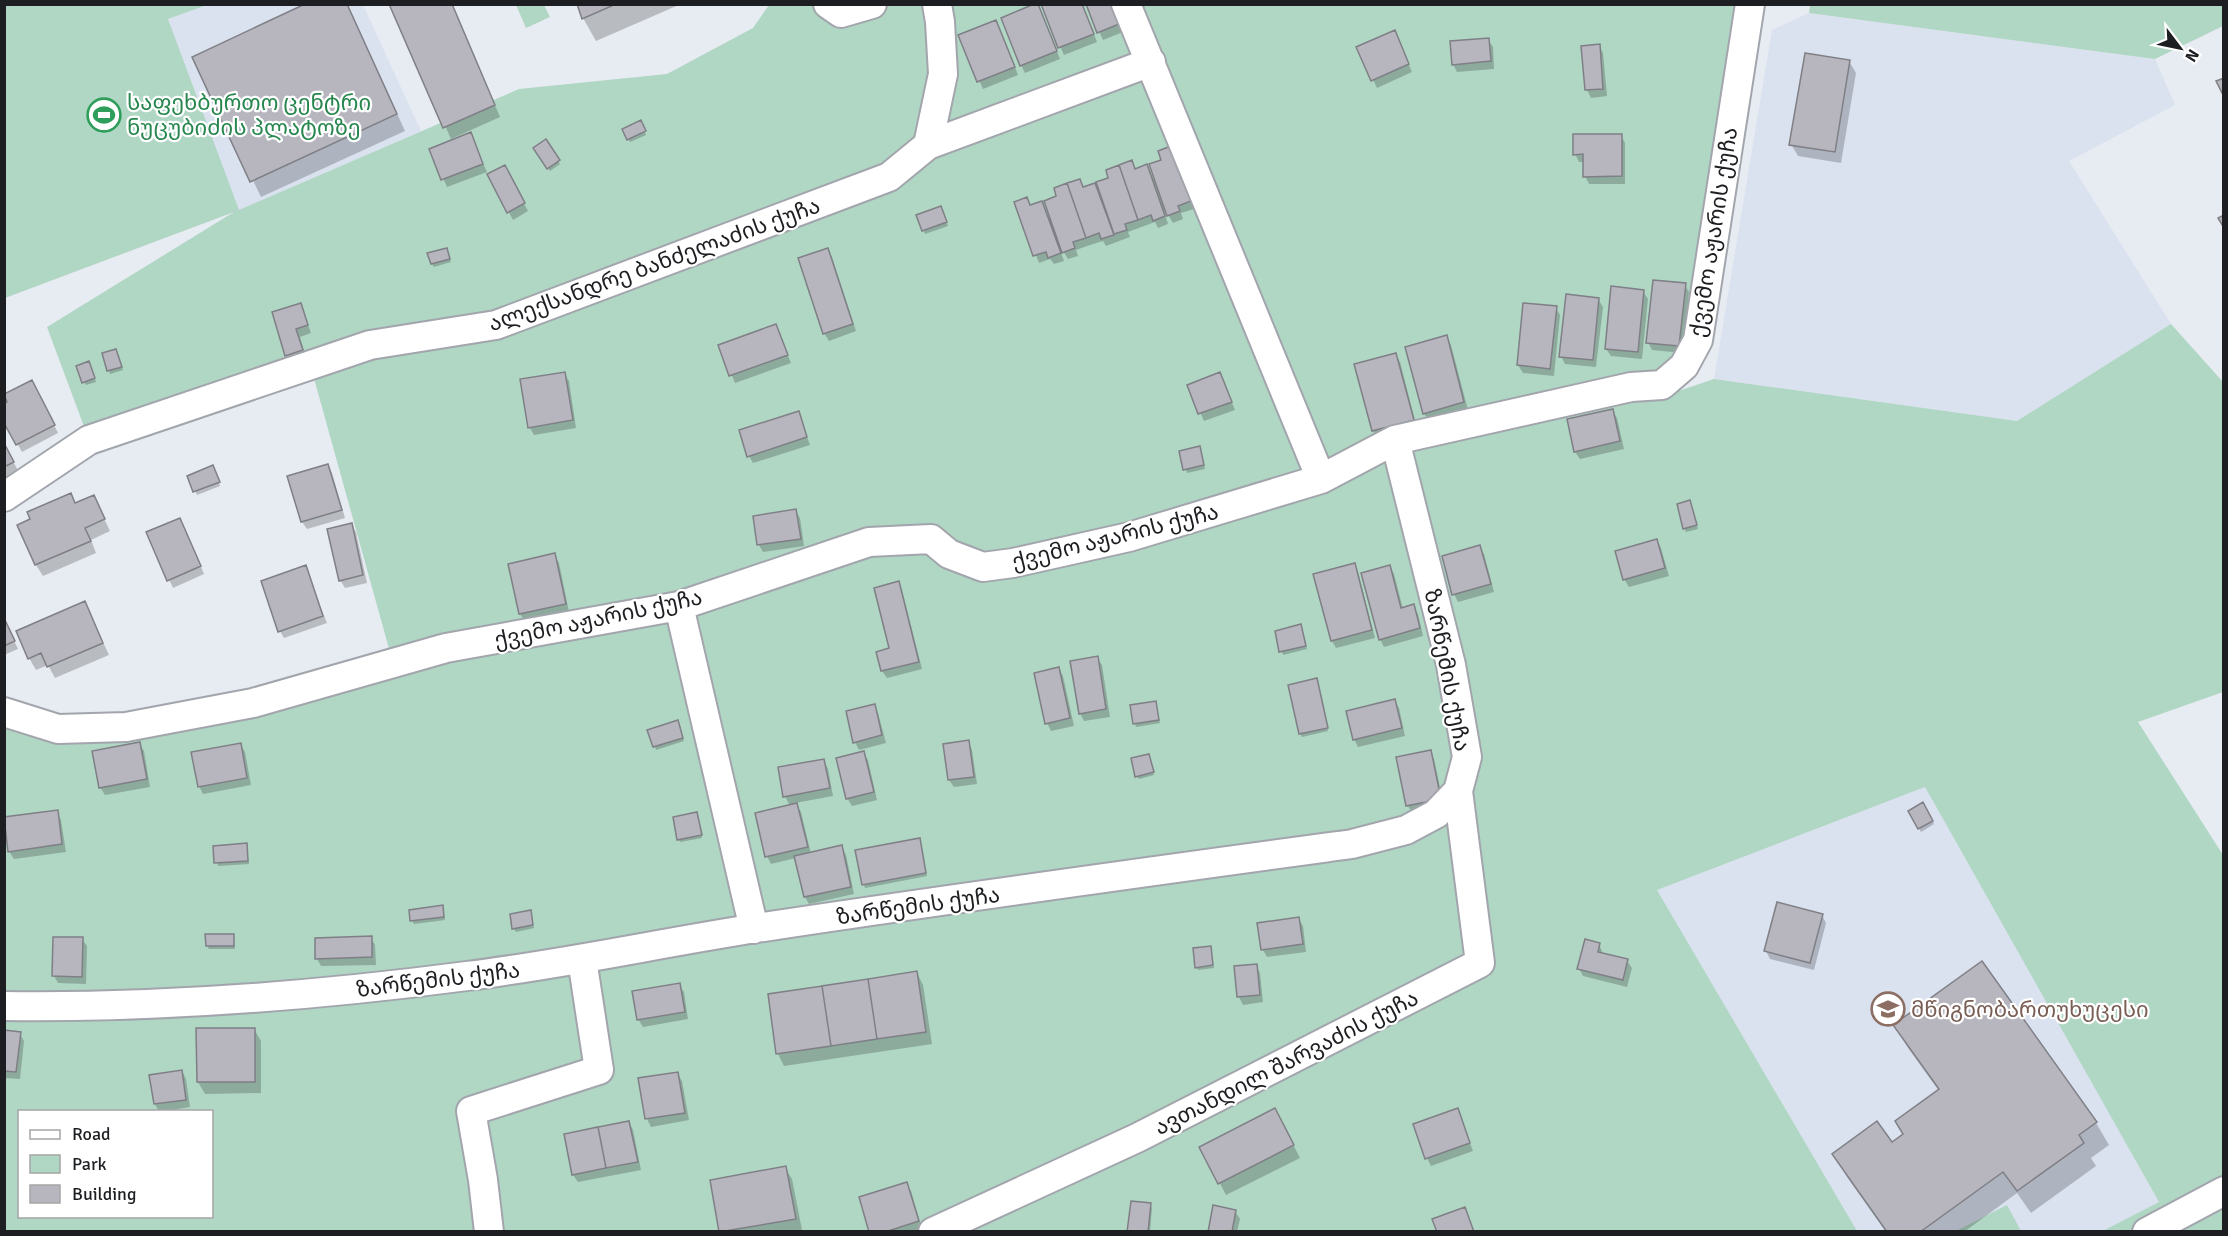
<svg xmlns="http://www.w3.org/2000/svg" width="2228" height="1236" font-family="Signika,'Noto Sans Georgian',sans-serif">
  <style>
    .built { fill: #dae1ef }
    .green { fill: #b0d6c4; fill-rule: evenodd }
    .shadow { fill: #0003 }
    .building { fill: #b7b6be; stroke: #7f7f86; stroke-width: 1.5 }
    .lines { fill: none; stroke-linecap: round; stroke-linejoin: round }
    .street-casing { stroke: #a2a5ac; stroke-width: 32 }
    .street { stroke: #fff; stroke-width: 28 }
    .labels { text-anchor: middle; stroke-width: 4.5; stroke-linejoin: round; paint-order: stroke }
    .leisure-label { font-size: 22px; fill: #27864d; stroke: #fff; text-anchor: start }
    .street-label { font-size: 22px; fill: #1d1e21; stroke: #fff }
    .education-label { font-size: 22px; fill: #785e54; stroke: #fff; text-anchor: start }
  </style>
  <rect width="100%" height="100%" fill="#e7ebf2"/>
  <path class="built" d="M 207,5 L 363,5 L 421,131 L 238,211 L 168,19 Z
    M 1809,13 L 2155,59 L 2175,105 L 2069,161 L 2171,324 L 2017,421 L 1714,379 L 1772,30 Z
    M 1925,787 L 2159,1202 L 2105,1231 L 1857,1231 L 1657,890 Z"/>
  <path class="green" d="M 4,5 L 207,5 L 168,19 L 239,210 L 519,89 L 667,74 L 753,28 L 769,5 L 1736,5 L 1692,340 L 1679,358 L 1632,387 L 1652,400 L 1714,379 L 2017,421 L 2171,324 L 2223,382 L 2223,692 L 2138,722 L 2223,855 L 2223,1231 L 2103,1231 L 2159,1202 L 1925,787 L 1657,890 L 1857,1231 L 5,1231 L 5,712 L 58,729 L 393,663 L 310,364 L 89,440 L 47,327 L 234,212 L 5,298 ZM 20,1112 L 212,1112 L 212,1216 L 20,1216 Z
    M 516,5 L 544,5 L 550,17 L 526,28 Z
    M 1810,5 L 2223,5 L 2223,26 L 2155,59 L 1809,13 Z
    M 2007,1205 L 2021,1231 L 1956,1231 Z"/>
  <path class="shadow" d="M 347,4 L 405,131 L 261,197 L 194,58 Z
    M 391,4 L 452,4 L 500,117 L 451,139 Z
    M 578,4 L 681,4 L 596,41 L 583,18 Z
    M 1042,4 L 1082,4 L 1097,42 L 1064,55 Z
    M 1087,4 L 1117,4 L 1128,30 L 1103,40 Z
    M 1041,12 L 1060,59 L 1025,73 L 1021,65 Z
    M 1000,29 L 1018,75 L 983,89 L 960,36 Z
    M 1398,40 L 1412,72 L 1377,88 L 1358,48 Z
    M 1488,40 L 1493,47 L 1494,69 L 1457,72 L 1453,64 Z
    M 1599,46 L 1603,53 L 1607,96 L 1591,98 L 1587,90 Z
    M 1849,61 L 1856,73 L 1841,163 L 1798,156 L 1791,144 Z
    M 642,126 L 646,135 L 630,142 L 628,139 Z
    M 470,134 L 487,172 L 447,187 L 431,150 Z
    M 1621,135 L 1625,143 L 1625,184 L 1589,184 L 1585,176 L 1585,162 L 1579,162 L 1575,154 Z
    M 545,141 L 560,164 L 550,171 L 535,148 Z
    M 1175,156 L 1194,209 L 1181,213 L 1183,219 L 1173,223 L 1165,209 L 1164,210 L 1168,224 L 1158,228 L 1155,222 L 1128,232 L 1130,237 L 1106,246 L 1103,241 L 1090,245 L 1076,250 L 1078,256 L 1068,259 L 1060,246 L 1059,247 L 1064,261 L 1054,264 L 1050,259 L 1039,263 L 1016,202 L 1027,199 L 1031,207 L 1042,203 L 1056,238 L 1059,237 L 1058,197 L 1080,180 L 1084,188 L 1110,179 L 1131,162 L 1136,170 L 1147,166 L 1154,180 Z
    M 504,167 L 528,211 L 513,220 L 489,174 Z
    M 943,211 L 948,226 L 925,234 L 918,216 Z
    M 827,250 L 832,257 L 856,331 L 829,341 L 824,333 Z
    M 448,253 L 451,262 L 434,267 L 432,264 Z
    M 1685,285 L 1689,292 L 1683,353 L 1652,350 L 1648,342 Z
    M 1643,291 L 1648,299 L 1642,359 L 1611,356 L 1606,349 Z
    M 1598,299 L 1603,307 L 1596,367 L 1565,364 L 1561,356 Z
    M 301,305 L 311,333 L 300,337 L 306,358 L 291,363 L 287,355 Z
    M 1556,308 L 1560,315 L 1554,376 L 1523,373 L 1518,365 Z
    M 776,326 L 791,363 L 735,383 L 720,346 Z
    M 1446,337 L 1451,345 L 1468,410 L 1428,421 L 1424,413 Z
    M 116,350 L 123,370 L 110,374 L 104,354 Z
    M 1396,355 L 1400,362 L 1417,428 L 1378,438 L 1373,431 L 1356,365 Z
    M 90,366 L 96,382 L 86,385 L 84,382 Z
    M 564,373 L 569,381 L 576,428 L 534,435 L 530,428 Z
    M 1220,374 L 1235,410 L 1204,421 L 1189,386 Z
    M 36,389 L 58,433 L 22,452 L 4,419 Z
    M 1612,410 L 1617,418 L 1624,449 L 1580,459 L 1575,452 Z
    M 798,413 L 810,445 L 753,463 L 749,456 Z
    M 4,445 L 20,474 L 4,482 Z
    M 1201,451 L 1205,469 L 1187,473 L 1181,452 Z
    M 328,465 L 332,473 L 345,518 L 307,529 L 302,522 L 289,477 Z
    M 215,470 L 220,486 L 197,495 L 189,477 Z
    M 94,497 L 110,531 L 91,540 L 96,553 L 43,576 L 36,565 L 75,505 Z
    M 1690,502 L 1698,529 L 1686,532 L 1684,528 Z
    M 796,511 L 800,518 L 804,546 L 763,552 L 759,545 Z
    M 351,525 L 356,532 L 367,583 L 345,588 L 340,580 Z
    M 184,527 L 204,574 L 173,588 L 148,533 Z
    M 1657,541 L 1661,548 L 1669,576 L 1629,587 L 1624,579 Z
    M 1479,547 L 1484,554 L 1494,592 L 1458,602 L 1454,594 Z
    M 554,555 L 559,563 L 569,612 L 525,621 L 520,614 L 510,565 Z
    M 1354,565 L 1358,572 L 1375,638 L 1336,648 L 1332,641 Z
    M 1390,566 L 1394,574 L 1403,609 L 1413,606 L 1418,614 L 1423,636 L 1384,647 L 1380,639 Z
    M 305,567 L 327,623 L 284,638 L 280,631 Z
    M 898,583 L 902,590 L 922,669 L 887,678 L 882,671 L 878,653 L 891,649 Z
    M 85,603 L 109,655 L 55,678 L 48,665 L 36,670 L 29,658 Z
    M 4,619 L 18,649 L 4,655 Z
    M 1301,626 L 1307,649 L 1283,655 L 1276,632 Z
    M 1097,658 L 1102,665 L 1110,717 L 1084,721 L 1080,713 Z
    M 1059,669 L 1063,676 L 1074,726 L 1051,731 L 1047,723 Z
    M 1318,683 L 1328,731 L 1302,737 L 1300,733 Z
    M 1395,701 L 1399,708 L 1405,736 L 1358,747 L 1354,739 Z
    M 1155,702 L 1160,723 L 1136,727 L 1135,724 Z
    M 874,706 L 878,713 L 886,743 L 859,750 L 855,742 Z
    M 679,725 L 684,741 L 656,750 L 649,730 Z
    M 968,742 L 972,750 L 977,784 L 954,787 L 949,780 L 944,745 Z
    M 139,744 L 144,751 L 150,787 L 105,795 L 100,787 Z
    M 240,744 L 245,752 L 251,785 L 203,794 L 199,786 Z
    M 1430,752 L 1434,759 L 1444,806 L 1412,813 L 1408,806 Z
    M 863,753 L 868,760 L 877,800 L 852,806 L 847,798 Z
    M 1150,759 L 1154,775 L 1139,779 L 1137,776 Z
    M 824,761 L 828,769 L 833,796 L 795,803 L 801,812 L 811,854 L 841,847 L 846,855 L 854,894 L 809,904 L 805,897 L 796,858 L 771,864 L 767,856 L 790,806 L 785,796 Z
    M 1923,804 L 1934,824 L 1921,832 L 1910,812 Z
    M 57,812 L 61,820 L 66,852 L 14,859 L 9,851 Z
    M 697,814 L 702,838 L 680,842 L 679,839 Z
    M 919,839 L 927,876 L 865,888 L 864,885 Z
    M 246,845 L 249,864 L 218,866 L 214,847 Z
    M 442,907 L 445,920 L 414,924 L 412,921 L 410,911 Z
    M 530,912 L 534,928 L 516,932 L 514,929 Z
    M 1822,915 L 1826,923 L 1814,970 L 1770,959 L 1766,951 Z
    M 1299,919 L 1303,926 L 1306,952 L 1267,957 L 1263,950 Z
    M 233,936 L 235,949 L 209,949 L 207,946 Z
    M 371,938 L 375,945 L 376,965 L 321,966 L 317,959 Z
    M 82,939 L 87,946 L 86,984 L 58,983 L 54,976 Z
    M 1599,944 L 1603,954 L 1627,961 L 1632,968 L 1627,987 L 1583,976 L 1579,968 Z
    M 1210,947 L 1214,968 L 1198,970 L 1196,967 Z
    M 1981,963 L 2096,1123 L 2109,1145 L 2091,1158 L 2096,1166 L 2031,1213 L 2017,1193 L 1964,1232 L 1886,1232 L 1847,1177 L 1834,1154 L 1891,1144 L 1904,1135 L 1939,1091 L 1908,1048 L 1895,1025 Z
    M 1256,965 L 1260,973 L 1263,1002 L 1243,1005 L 1239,997 L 1236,967 Z
    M 917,973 L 923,985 L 932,1044 L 784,1066 L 778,1054 L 769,995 Z
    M 679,985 L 684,992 L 688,1019 L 643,1027 L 638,1019 Z
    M 254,1029 L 261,1041 L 261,1093 L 205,1094 L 198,1082 Z
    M 4,1032 L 20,1034 L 24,1041 L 20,1079 L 4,1078 Z
    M 182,1071 L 186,1079 L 190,1107 L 159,1112 L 155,1104 L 151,1076 Z
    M 677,1073 L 682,1081 L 689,1120 L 651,1127 L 647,1119 L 640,1080 Z
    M 1457,1110 L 1473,1151 L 1431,1166 L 1427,1158 Z
    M 1281,1121 L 1300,1158 L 1226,1195 L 1201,1147 Z
    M 629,1122 L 633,1130 L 641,1170 L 578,1182 L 573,1175 Z
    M 785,1168 L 792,1179 L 802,1230 L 721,1232 Z
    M 906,1184 L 911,1191 L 922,1229 L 914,1232 L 871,1232 Z
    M 1150,1205 L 1152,1208 L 1150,1232 L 1129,1232 Z
    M 1235,1211 L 1240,1219 L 1237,1232 L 1210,1232 Z"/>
  <path class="building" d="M 305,4 L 347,4 L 397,114 L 250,182 L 192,57 Z
    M 389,4 L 452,4 L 495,105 L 443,128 Z
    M 577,4 L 616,4 L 582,19 Z
    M 1034,4 L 1038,4 L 1057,51 L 1020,66 L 1001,18 Z
    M 1041,4 L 1082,4 L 1094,34 L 1058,48 Z
    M 1086,4 L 1117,4 L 1124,22 L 1097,33 Z
    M 996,20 L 1015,67 L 977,82 L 958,35 Z
    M 1395,30 L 1409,64 L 1371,81 L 1356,47 Z
    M 1489,38 L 1491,61 L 1452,65 L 1450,41 Z
    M 1600,44 L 1603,89 L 1585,90 L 1581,46 Z
    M 1805,53 L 1850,60 L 1835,152 L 1789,145 Z
    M 2224,78 L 2224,97 L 2216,81 Z
    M 641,120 L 646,131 L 627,140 L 622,129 Z
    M 471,132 L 483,164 L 441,180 L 429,149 Z
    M 1573,134 L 1622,134 L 1622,176 L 1583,177 L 1583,154 L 1573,155 Z
    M 546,139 L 560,160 L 547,169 L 533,148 Z
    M 1171,146 L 1191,201 L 1178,206 L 1180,211 L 1167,216 L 1149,164 L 1161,160 L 1158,151 Z
    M 1132,160 L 1135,169 L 1147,164 L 1165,216 L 1153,221 L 1151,215 L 1138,220 L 1119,165 Z
    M 505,165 L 525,203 L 507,213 L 487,174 Z
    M 1119,165 L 1138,220 L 1125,224 L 1127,230 L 1114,234 L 1096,182 L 1108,178 L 1106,170 Z
    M 1080,179 L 1083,187 L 1095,183 L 1114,235 L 1101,239 L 1099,233 L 1086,238 L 1067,183 Z
    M 1067,183 L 1086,238 L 1073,242 L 1075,248 L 1062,253 L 1044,201 L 1056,196 L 1054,188 Z
    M 1027,197 L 1030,205 L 1042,201 L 1061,253 L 1048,258 L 1046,252 L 1033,256 L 1014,202 Z
    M 941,206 L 947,222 L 922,231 L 916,215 Z
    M 2224,215 L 2224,228 L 2218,218 Z
    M 447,248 L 450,259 L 431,264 L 427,253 Z
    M 828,248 L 853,324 L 823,334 L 798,258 Z
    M 1653,280 L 1686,283 L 1679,346 L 1646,343 Z
    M 1611,286 L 1644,290 L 1638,352 L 1605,349 Z
    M 1566,294 L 1599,298 L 1593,360 L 1559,357 Z
    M 301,303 L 308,325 L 296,329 L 303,350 L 285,356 L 272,312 Z
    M 1523,303 L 1557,306 L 1550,369 L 1517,365 Z
    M 776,324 L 788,355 L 729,376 L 718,345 Z
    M 1447,335 L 1464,402 L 1423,414 L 1405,347 Z
    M 116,349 L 122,367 L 107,371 L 102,353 Z
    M 1396,353 L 1414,420 L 1372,431 L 1354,364 Z
    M 89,361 L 95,378 L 82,383 L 76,366 Z
    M 565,372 L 573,420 L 528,428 L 520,379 Z
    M 1220,372 L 1232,402 L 1198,414 L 1187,385 Z
    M 32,380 L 55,425 L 16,445 L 4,423 L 4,403 L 7,402 L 4,394 Z
    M 1613,409 L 1620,441 L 1574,452 L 1567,419 Z
    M 799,411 L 807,437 L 747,457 L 739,430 Z
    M 4,443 L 14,462 L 4,467 Z
    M 1200,446 L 1204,465 L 1183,470 L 1179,451 Z
    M 328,464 L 342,510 L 301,522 L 287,476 Z
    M 213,465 L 220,482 L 193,492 L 187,476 Z
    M 71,493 L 75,503 L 94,495 L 105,519 L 85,528 L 91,541 L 35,565 L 17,525 L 30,519 L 27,512 Z
    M 1690,500 L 1697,525 L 1683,529 L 1677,504 Z
    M 796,509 L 801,539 L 757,545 L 753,516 Z
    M 180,518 L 201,566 L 167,581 L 146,532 Z
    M 352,523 L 363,575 L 339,581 L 327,529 Z
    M 1657,539 L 1665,568 L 1623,580 L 1615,551 Z
    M 1480,545 L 1491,584 L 1452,595 L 1442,556 Z
    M 555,553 L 566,604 L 519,614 L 508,564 Z
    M 1355,563 L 1372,630 L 1331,641 L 1313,574 Z
    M 306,565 L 323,616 L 278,632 L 261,581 Z
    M 1390,565 L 1401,608 L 1414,604 L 1420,628 L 1379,640 L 1361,573 Z
    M 899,581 L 919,662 L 881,671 L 876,652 L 889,648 L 874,588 Z
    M 85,601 L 103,643 L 47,667 L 41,653 L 28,659 L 16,631 Z
    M 4,618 L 15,641 L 4,646 Z
    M 1301,624 L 1306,646 L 1279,652 L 1275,631 Z
    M 1098,656 L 1106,709 L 1079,714 L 1070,661 Z
    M 1059,667 L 1070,718 L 1045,724 L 1034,673 Z
    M 1317,678 L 1328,728 L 1299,734 L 1288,685 Z
    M 1395,699 L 1402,728 L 1353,740 L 1346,711 Z
    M 1156,701 L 1159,720 L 1133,724 L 1130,705 Z
    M 875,704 L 882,735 L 853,743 L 846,711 Z
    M 678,720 L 683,738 L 653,747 L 647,730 Z
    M 969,740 L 974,777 L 948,780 L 943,744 Z
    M 140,742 L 147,779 L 99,788 L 92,751 Z
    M 241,743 L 247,778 L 198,787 L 191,752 Z
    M 1431,750 L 1441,799 L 1406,806 L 1396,757 Z
    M 864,751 L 874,792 L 846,799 L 836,758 Z
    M 1149,754 L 1154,772 L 1135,777 L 1131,758 Z
    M 824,759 L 830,788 L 783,797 L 778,767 Z
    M 1923,802 L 1933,821 L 1918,829 L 1908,811 Z
    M 797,803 L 808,847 L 765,857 L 755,813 Z
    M 58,810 L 62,844 L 8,852 L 4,817 Z
    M 697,812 L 702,835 L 677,840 L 673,817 Z
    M 920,838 L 926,873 L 862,885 L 855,850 Z
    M 247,843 L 248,861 L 214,863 L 213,846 Z
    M 842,845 L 851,887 L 804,897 L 794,856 Z
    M 1777,902 L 1823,914 L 1810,963 L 1764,951 Z
    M 443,905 L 444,917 L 410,921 L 409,910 Z
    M 531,910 L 533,925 L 512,929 L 510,914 Z
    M 1299,917 L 1303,944 L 1261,950 L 1257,923 Z
    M 205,934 L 234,934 L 234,946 L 206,946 Z
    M 372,936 L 372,957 L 315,959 L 315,938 Z
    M 53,937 L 83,937 L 82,977 L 52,976 Z
    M 1585,939 L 1600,943 L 1598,952 L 1628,959 L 1623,980 L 1577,969 Z
    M 1211,946 L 1213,965 L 1195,968 L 1193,948 Z
    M 1982,961 L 2097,1122 L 2079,1135 L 2084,1143 L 2017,1191 L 2003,1172 L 1920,1232 L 1887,1232 L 1832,1154 L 1877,1121 L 1892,1142 L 1903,1134 L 1895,1121 L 1939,1089 L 1893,1025 Z
    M 1257,964 L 1260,995 L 1237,997 L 1234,966 Z
    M 917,971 L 926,1032 L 877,1039 L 868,979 Z
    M 868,979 L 877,1039 L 831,1046 L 822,986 Z
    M 680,983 L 685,1012 L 637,1020 L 632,991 Z
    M 822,986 L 831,1046 L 776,1054 L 768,994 Z
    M 196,1028 L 255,1028 L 255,1082 L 197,1082 Z
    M 4,1030 L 21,1032 L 16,1072 L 4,1071 Z
    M 182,1070 L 186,1100 L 154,1104 L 149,1075 Z
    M 678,1072 L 685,1113 L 645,1119 L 638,1078 Z
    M 1275,1108 L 1294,1145 L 1218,1184 L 1199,1147 Z
    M 1458,1108 L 1470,1143 L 1425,1159 L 1413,1124 Z
    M 629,1121 L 638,1162 L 606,1168 L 598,1127 Z
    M 598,1127 L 606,1168 L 572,1175 L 564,1134 Z
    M 786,1166 L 796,1219 L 719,1232 L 710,1180 Z
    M 907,1182 L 919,1221 L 885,1232 L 869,1232 L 859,1197 Z
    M 1131,1201 L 1151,1203 L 1148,1232 L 1127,1232 Z
    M 1213,1205 L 1236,1210 L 1232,1232 L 1208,1232 Z
    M 1465,1207 L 1474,1232 L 1437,1232 L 1432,1219 Z"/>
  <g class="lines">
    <defs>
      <path id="street" d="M 828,4 L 841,13 L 872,4
        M 1126,4 L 1321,479
        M 928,145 L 1151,62
        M 4,497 L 89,440 L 370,345 L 496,325 L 889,177 L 928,145 L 943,74 L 940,22 L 937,4
        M 679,606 L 754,929
        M 4,712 L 58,729 L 126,727 L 253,703 L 446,648 L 679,606 L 869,542 L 931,539 L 949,554 L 983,567 L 1013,563 L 1129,537 L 1321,479 L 1395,440 L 1631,387 L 1662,385 L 1684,366 L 1698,340 L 1750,4
        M 4,1006 C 159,1008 314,996 467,976 C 565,964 660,943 757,928 C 955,898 1154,871 1352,844 L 1406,830 L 1436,814 L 1458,791 L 1467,757 L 1451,665 L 1395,440
        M 489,1232 L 483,1180 L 471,1111 L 599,1070 L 582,959
        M 933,1232 L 1137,1138 L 1480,963 L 1458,791
        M 2147,1232 L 2224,1191"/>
    </defs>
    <use href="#street" class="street-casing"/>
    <use href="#street" class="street"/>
  </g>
  <defs>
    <symbol id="stadium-ring" viewBox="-11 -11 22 22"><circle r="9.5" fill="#fff" stroke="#2e9e5b" stroke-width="1.5"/><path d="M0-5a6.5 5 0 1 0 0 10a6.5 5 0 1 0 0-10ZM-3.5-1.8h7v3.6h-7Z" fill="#2e9e5b"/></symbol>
    <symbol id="school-ring" viewBox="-11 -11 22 22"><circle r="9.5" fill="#fff" stroke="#8d6e63" stroke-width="1.5"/><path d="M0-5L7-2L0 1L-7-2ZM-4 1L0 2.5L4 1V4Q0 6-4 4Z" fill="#8d6e63"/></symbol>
  </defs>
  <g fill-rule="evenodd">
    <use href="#stadium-ring" x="85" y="96" width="38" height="38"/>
    <use href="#school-ring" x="1869" y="990" width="38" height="38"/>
  </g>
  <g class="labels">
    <g class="leisure-label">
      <text x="127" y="110">საფეხბურთო ცენტრი<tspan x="127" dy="25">ნუცუბიძის პლატოზე</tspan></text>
    </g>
    <g class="street-label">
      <text transform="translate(1713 232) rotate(-81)" y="8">ქვემო აჟარის ქუჩა</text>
      <text transform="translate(654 264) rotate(-20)" y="8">ალექსანდრე ბანძელაძის ქუჩა</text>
      <text transform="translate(1115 536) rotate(-14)" y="8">ქვემო აჟარის ქუჩა</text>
      <text transform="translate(598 618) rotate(-12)" y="8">ქვემო აჟარის ქუჩა</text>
      <text transform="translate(1448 670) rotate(79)" y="8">ზარწემის ქუჩა</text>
      <text transform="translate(918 905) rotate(-8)" y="8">ზარწემის ქუჩა</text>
      <text transform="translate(438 979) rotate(-7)" y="8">ზარწემის ქუჩა</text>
      <text transform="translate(1286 1062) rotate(-27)" y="8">ავთანდილ შარვაძის ქუჩა</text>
    </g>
    <g class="education-label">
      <text x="1911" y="1017">მწიგნობართუხუცესი</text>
    </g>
  </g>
  <rect width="2228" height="1236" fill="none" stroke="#1d1e21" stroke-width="12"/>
  <rect x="18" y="1110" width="195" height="108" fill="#ffffff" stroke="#a5a5a6" stroke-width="1.5"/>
  <rect x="30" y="1130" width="30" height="9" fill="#ffffff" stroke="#a5a5a6" stroke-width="1.5"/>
  <text x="72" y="1140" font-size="18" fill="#1d1e21">Road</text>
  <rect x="30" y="1155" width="30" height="18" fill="#b0d6c4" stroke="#a5a5a6" stroke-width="1.5"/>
  <text x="72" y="1170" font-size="18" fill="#1d1e21">Park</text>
  <rect x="30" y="1185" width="30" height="18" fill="#b7b6be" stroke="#a5a5a6" stroke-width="1.5"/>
  <text x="72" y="1200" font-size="18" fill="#1d1e21">Building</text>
  <g transform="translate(2180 48) rotate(122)" stroke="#ffffff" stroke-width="4.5" paint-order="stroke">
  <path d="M0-4.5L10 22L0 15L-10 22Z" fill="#1d1e21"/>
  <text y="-9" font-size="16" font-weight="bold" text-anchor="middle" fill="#1d1e21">N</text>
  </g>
</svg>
